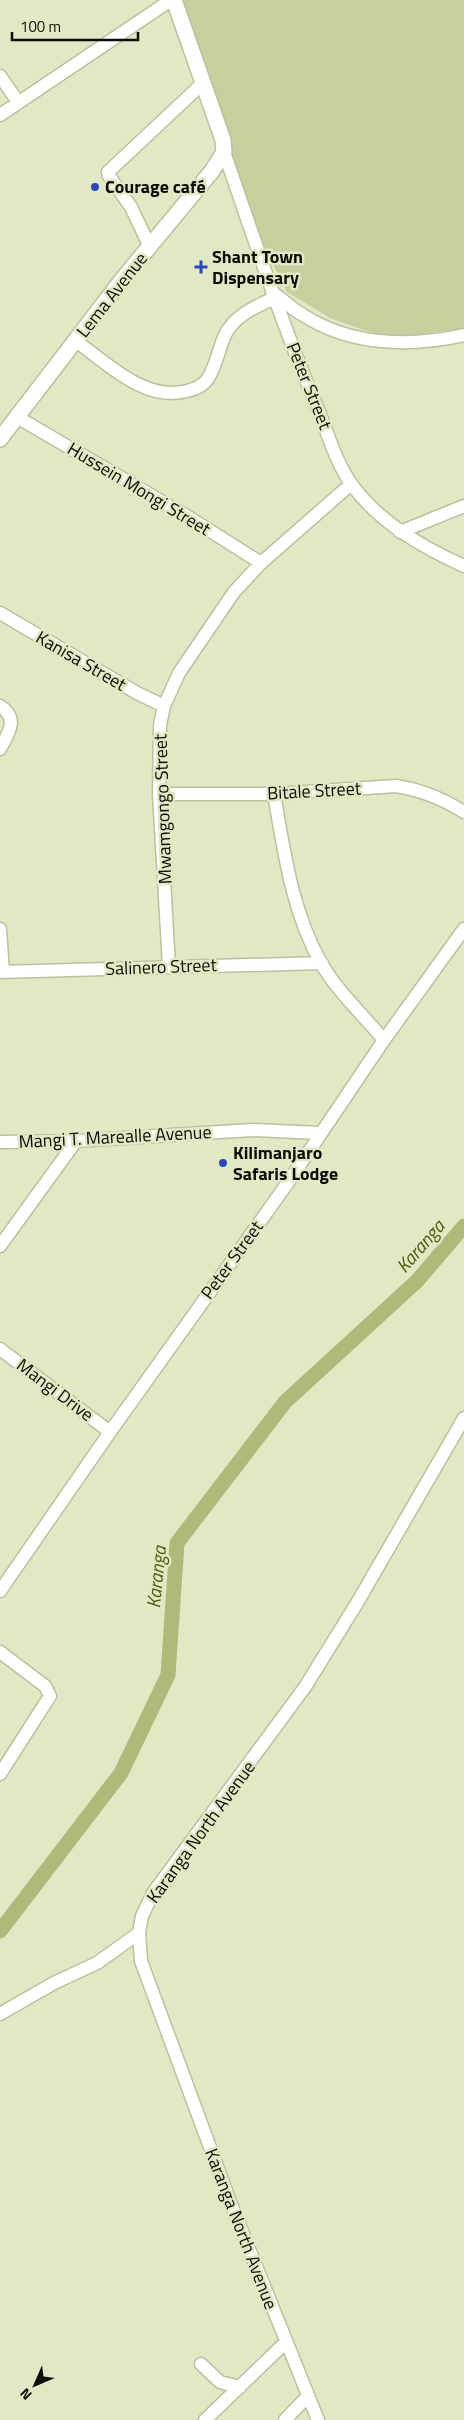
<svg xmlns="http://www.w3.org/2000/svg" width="464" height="2420" font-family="'Titillium Web',sans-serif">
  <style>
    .green { fill: #c7cf9f }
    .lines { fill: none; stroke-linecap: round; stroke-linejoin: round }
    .river { stroke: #afb979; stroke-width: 15 }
    .minor-casing { stroke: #bac19e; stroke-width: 15 }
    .major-casing { stroke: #bac19e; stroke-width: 18 }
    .minor { stroke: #fff; stroke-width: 12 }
    .major { stroke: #fff; stroke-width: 15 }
    .poi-dot { fill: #2749b8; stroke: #e1e8c4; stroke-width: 2 }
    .labels { text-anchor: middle; stroke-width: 5; stroke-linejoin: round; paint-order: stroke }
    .poi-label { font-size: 18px; font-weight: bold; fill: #0b0d03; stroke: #e1e8c4; text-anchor: start }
    .street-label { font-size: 18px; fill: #0b0d03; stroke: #e1e8c4 }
    .water-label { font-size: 19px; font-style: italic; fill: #50580e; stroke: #e1e8c4 }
  </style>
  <rect width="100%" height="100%" fill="#e1e8c4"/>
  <path class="green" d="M 179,0 L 464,0 L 464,328 L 391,339 L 332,319 L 287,292 L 265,249 Z"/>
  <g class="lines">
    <path class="river" d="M 0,1931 L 121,1773 L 168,1675 L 177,1543 L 285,1402 L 417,1281 L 464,1226"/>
    <defs>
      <path id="minor" d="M 0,76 L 18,102
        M 0,115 L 171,0
        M 224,152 C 254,238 282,325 318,409 C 328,434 336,463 352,485 C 380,523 422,547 464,566
        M 150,247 L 131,207 L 109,176 L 108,172 L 203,83
        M 272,292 C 282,299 292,309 303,315 C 351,346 410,347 464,335
        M 76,341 C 108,364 145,402 187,391 C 196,389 205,384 209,377 C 216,364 219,350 224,337 C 233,316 255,307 274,298
        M 17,417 L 190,518 L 261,563
        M 400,532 L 464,506
        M 0,613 L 137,693 L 164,706
        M 0,706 C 19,718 9,733 0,749
        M 159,794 L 274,794 L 396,786 C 422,790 442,798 464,812
        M 274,794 C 284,851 292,912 321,963 C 337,991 363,1015 384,1040
        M 0,929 L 3,972
        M 169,966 L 159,794 L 160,725 L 164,706 L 179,673 L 234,592 L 261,563 L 351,484
        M 0,972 L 322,963
        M 0,1142 L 76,1141 L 252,1130 L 320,1133
        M 0,1246 L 76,1141
        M 0,1349 L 110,1432
        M 0,1591 L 110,1432 L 289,1181 L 384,1040 L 464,929
        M 0,1652 L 45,1686 L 50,1696 L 0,1774
        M 0,2014 L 54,1983 L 97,1963 L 139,1933
        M 201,2364 L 220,2382 L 240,2387
        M 205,2420 L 286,2342
        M 285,2420 L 307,2397
        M 318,2420 L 231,2204 L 141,1961 L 139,1933 L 142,1916 L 153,1893 L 305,1687 L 357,1603 L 464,1418"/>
      <path id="major" d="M 0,439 L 121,281 L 212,171 L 224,152 L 223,140 L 174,0"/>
    </defs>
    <use href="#minor" class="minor-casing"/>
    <use href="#major" class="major-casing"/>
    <use href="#minor" class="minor"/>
    <use href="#major" class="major"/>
  </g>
  <g class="poi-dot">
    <circle cx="95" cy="187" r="5"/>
    <path d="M198.5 259.5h5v5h5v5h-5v5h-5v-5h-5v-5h5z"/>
    <circle cx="223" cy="1163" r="5"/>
  </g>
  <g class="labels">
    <g class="poi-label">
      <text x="105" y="193">Courage café</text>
      <text x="212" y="263">Shant Town<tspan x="212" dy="21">Dispensary</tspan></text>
      <text x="233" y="1159">Kilimanjaro<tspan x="233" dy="21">Safaris Lodge</tspan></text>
    </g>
    <g class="street-label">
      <text transform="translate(112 295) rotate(-52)" y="6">Lema Avenue</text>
      <text transform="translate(309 386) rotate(68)" y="6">Peter Street</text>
      <text transform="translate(139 489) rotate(31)" y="6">Hussein Mongi Street</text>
      <text transform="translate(81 661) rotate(30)" y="6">Kanisa Street</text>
      <text transform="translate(314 791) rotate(-3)" y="6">Bitale Street</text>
      <text transform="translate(163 809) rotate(-92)" y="6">Mwamgongo Street</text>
      <text transform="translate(161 967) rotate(-2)" y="6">Salinero Street</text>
      <text transform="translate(115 1137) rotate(-3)" y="6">Mangi T. Marealle Avenue</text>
      <text transform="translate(232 1260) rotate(-54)" y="6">Peter Street</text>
      <text transform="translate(55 1390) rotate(37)" y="6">Mangi Drive</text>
      <text transform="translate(201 1832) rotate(-54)" y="6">Karanga North Avenue</text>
      <text transform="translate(241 2229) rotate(69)" y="6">Karanga North Avenue</text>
    </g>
    <g class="water-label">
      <text transform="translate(420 1246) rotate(-49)" y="7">Karanga</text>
      <text transform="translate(156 1577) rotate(-84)" y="7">Karanga</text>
    </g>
  </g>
  <g transform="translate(35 2385) rotate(225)" stroke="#e1e8c4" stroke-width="4" paint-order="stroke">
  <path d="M0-4L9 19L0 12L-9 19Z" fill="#0b0d03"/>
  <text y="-8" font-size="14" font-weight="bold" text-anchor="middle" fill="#0b0d03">N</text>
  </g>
  <path d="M12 32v8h126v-8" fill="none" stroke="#0b0d03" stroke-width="2.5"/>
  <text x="20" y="32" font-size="15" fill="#0b0d03" stroke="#e1e8c4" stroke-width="4" paint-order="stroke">100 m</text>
</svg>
